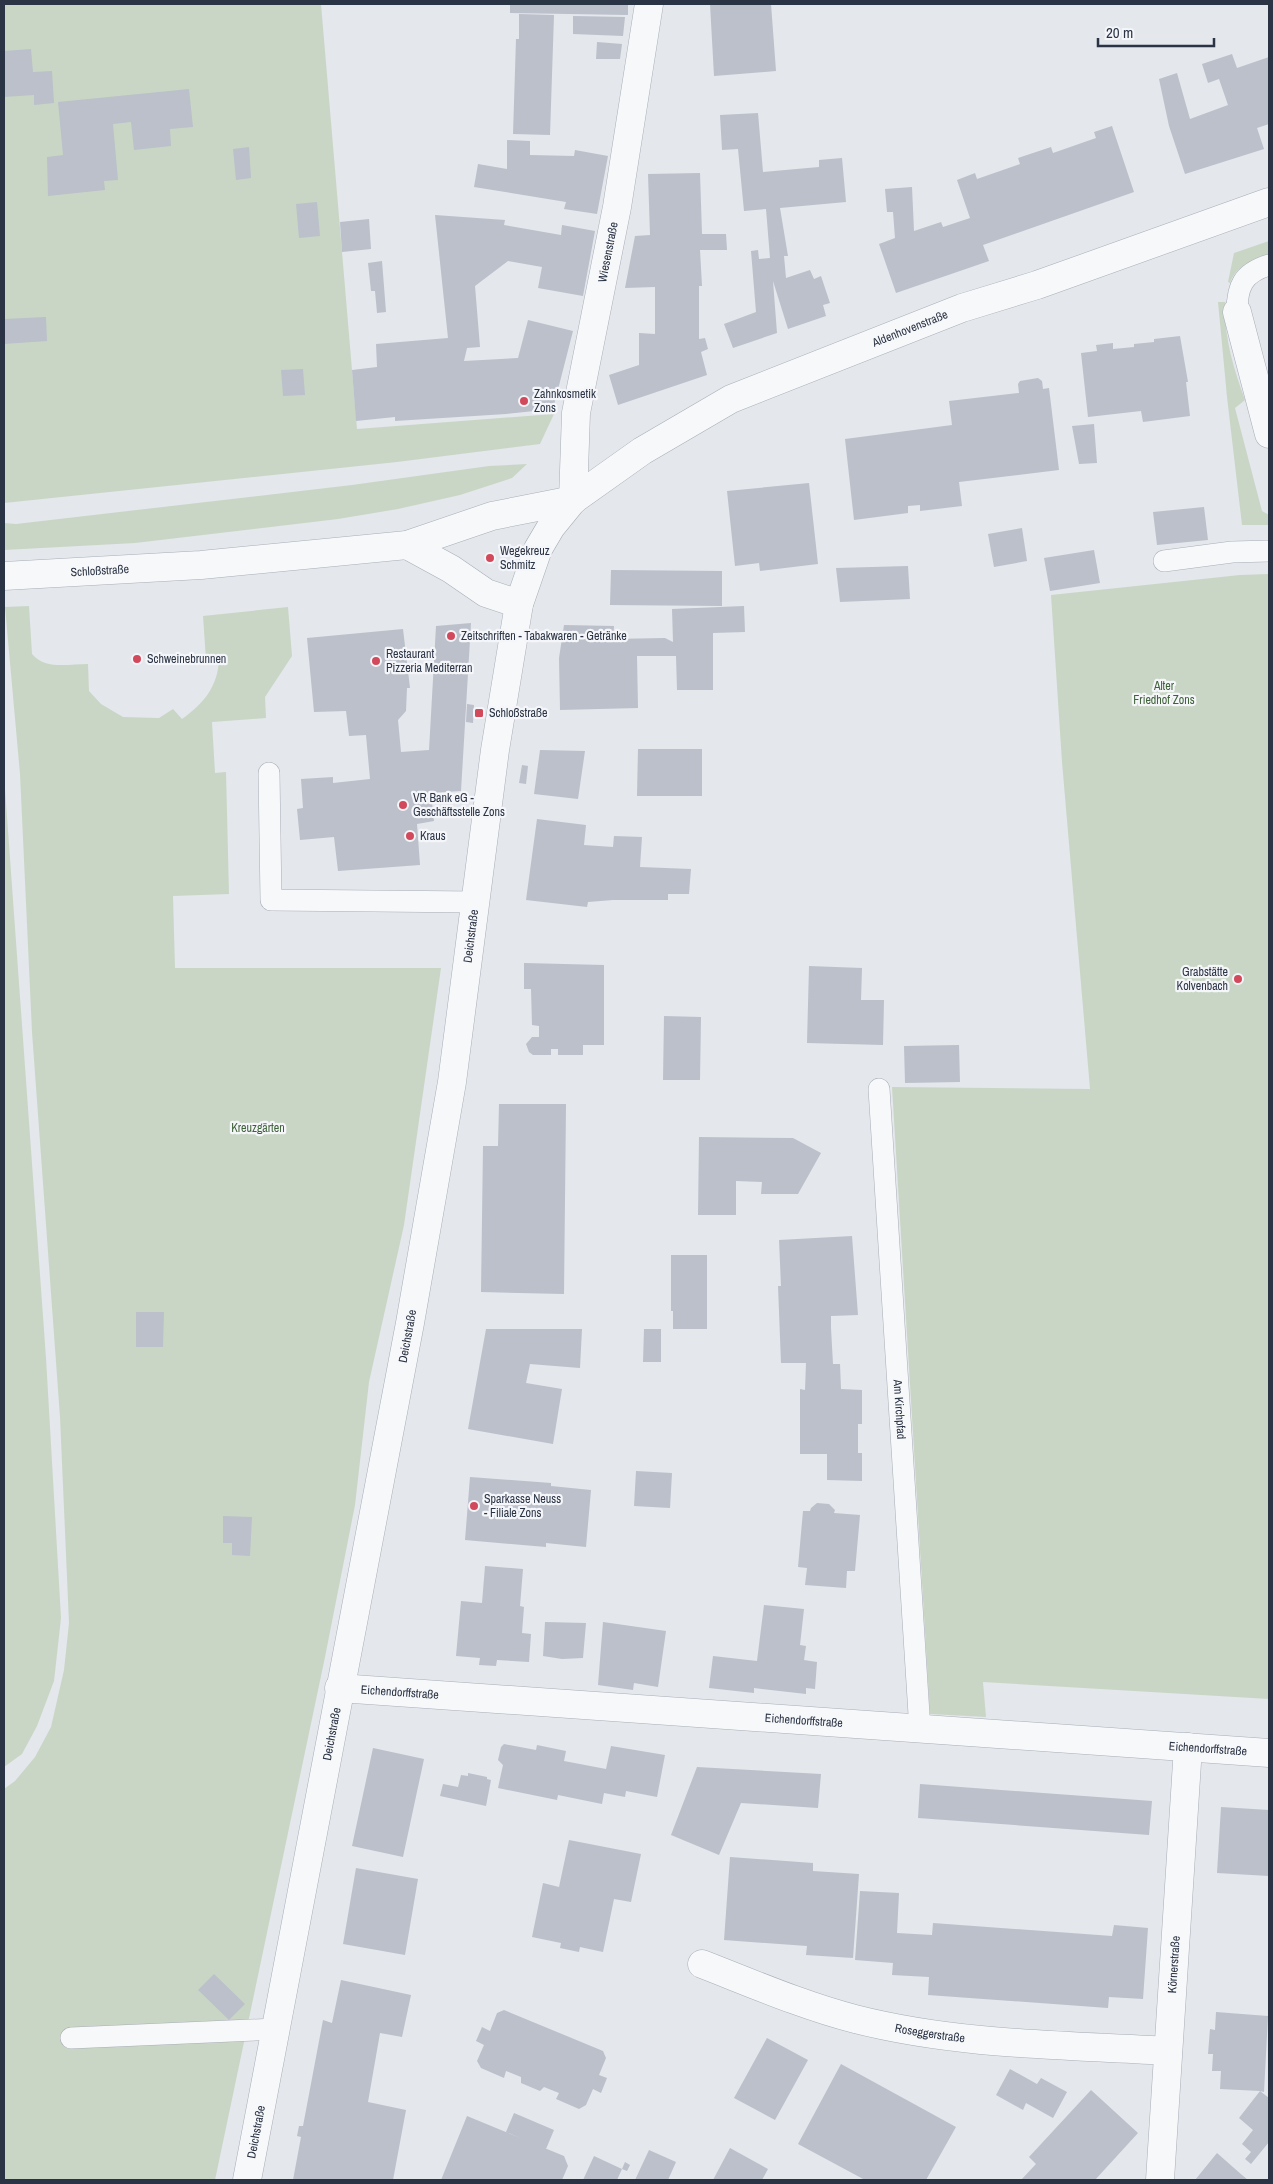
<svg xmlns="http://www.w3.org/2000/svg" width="1273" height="2184" font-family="'Archivo Narrow',sans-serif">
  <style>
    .green { fill: #c9d6c5 }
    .building { fill: #bbc0ca }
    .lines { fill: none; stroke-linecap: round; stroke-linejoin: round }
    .service-casing { stroke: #a9aeb7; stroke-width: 22 }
    .minor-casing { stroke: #a9aeb7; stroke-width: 29 }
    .tertiary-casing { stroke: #a9aeb7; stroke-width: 29 }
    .service { stroke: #f7f8fa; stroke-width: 21 }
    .minor { stroke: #f7f8fa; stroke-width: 28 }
    .tertiary { stroke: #f7f8fa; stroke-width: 28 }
    .poi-dot { fill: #d1495b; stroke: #f4f6f9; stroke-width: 2 }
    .labels { text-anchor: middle; stroke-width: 4.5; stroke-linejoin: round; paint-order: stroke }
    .street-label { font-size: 12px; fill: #2b3445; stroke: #f4f6f9 }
    .poi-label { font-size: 12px; fill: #2b3445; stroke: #f4f6f9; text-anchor: start }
    .park-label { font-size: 12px; fill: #3f6138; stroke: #f4f6f9 }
  </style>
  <rect width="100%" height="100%" fill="#e4e7ec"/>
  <path class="green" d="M 4,4 L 321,4 L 357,429 L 554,414 L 540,444 L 397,462 L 4,503 Z
    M 1269,241 L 1269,257 C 1253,261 1236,265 1230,283 L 1228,282 L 1234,253 Z
    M 1218,302 L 1225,302 C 1224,337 1233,367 1245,400 L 1235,408 L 1262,511 L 1269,515 L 1269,525 L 1242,525 L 1227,397 Z
    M 527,464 L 512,478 L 460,495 L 398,509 L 338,519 L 135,543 L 4,550 L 4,523 L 16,524 L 352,485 L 489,466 Z
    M 1269,574 L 1269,1699 L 983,1682 L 986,1717 L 930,1714 L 892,1087 L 1090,1089 L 1062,762 L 1051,595 L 1240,575 Z
    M 29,606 L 32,654 C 45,670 68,664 88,664 L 89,691 L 101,704 L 123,717 L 159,718 L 173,709 L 182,719 C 203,704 218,687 219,659 L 206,660 L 203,616 L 288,607 L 292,656 L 265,697 L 266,718 L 212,722 L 215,773 L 226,772 L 229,894 L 173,896 L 175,968 L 441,968 L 404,1225 L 369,1382 L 355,1505 L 325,1657 L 215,2180 L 4,2180 L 4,1789 L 15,1781 L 35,1757 L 51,1727 L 64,1670 L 69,1623 L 60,1417 L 32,1032 L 20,774 L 5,607 Z
    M 4,775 L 46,1358 L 61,1618 L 54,1681 L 37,1726 L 22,1754 L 4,1767 Z"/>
  <path class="building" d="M 510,4 L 628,4 L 628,15 L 510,13 Z
    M 710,4 L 771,4 L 776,71 L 714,76 Z
    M 519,14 L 554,15 L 550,135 L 513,134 L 516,39 L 519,39 Z
    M 573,16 L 625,17 L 623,36 L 573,34 Z
    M 597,42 L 622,44 L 620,59 L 596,59 Z
    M 31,49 L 33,72 L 52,71 L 54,103 L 34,105 L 34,95 L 4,97 L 4,51 Z
    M 1232,54 L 1237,68 L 1269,57 L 1269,124 L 1257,128 L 1264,149 L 1185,174 L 1169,126 L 1159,79 L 1177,73 L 1190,119 L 1228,105 L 1219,79 L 1208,83 L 1202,64 Z
    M 189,89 L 193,127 L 170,129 L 171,146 L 134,150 L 131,122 L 113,124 L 118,180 L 104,181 L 105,190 L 48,196 L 47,157 L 63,155 L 58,102 Z
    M 758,113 L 763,172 L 819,167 L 819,160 L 842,158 L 846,202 L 780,208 L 788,256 L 784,256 L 786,278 L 810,270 L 814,279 L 821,276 L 830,303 L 823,305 L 826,316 L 788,329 L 773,281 L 777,333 L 733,348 L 724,324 L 756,312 L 751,251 L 758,250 L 759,259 L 770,258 L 766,209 L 744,211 L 738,149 L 722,150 L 720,115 Z
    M 1112,126 L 1134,192 L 983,245 L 989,261 L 896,293 L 879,244 L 895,238 L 893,212 L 887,212 L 885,189 L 912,187 L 914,231 L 941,222 L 943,227 L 970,218 L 957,180 L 975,173 L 977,179 L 1020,164 L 1018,158 L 1051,147 L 1053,153 L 1096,138 L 1094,132 Z
    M 507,140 L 530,141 L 530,155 L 574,156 L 575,150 L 608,156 L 597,214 L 564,209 L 566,202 L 474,187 L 478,164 L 507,169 Z
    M 249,147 L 251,178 L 236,180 L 233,149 Z
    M 700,173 L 702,234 L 726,234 L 727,250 L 700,250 L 702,286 L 699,286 L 699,339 L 705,338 L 708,349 L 701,352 L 707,375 L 618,405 L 609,375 L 639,365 L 639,333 L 655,334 L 655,287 L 625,288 L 635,236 L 650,235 L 648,174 Z
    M 317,202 L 320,236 L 299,238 L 296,204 Z
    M 435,215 L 505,220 L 504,225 L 561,235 L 562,225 L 595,231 L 583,296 L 538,288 L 542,267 L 508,261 L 475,286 L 480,347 L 467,348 L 464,361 L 518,358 L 528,320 L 573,331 L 553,409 L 506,414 L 395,421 L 395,417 L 356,421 L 352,370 L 377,367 L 376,344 L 448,338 Z
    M 369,219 L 371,249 L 342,252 L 340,222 Z
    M 382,261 L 386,312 L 377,313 L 375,291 L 371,291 L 368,263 Z
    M 46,317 L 47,341 L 4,344 L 4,319 Z
    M 1180,336 L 1188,382 L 1186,382 L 1190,416 L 1143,422 L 1141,411 L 1088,417 L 1081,353 L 1097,351 L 1096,345 L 1113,343 L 1113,349 L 1134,347 L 1134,344 L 1154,342 L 1154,339 Z
    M 303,369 L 305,395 L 283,396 L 281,370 Z
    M 1038,378 L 1042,381 L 1043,389 L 1049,388 L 1059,470 L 959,482 L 962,506 L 920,511 L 920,505 L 908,506 L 908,513 L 854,520 L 845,439 L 952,425 L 949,401 L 1019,393 L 1018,384 L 1020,381 Z
    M 1094,424 L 1097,463 L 1079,464 L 1072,426 Z
    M 809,483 L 818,564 L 760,571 L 759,563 L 735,566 L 727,491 Z
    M 1204,507 L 1208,540 L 1157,545 L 1153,512 Z
    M 1022,528 L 1027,561 L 994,567 L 988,534 Z
    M 1094,550 L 1100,583 L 1050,591 L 1044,558 Z
    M 908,566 L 910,599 L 840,602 L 836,568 Z
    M 611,570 L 722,571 L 722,606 L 610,605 Z
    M 744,606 L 745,632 L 713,633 L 713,690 L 677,690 L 676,656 L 637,656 L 638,708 L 560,710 L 559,658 L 564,625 L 614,626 L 613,639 L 665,638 L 673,642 L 672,609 Z
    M 471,623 L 461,791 L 431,793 L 434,821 L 417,824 L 420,865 L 338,871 L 334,837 L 300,840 L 297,809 L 303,808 L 301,779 L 333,777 L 333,783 L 370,779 L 366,735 L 349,736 L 346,711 L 314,712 L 307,638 L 403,629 L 410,688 L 407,688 L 406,711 L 398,720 L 401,752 L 429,750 L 436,626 Z
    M 467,704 L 474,705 L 473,723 L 466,722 Z
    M 638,749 L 702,749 L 702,796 L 637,796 Z
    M 540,750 L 585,751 L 578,799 L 534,794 Z
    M 522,765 L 528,766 L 526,784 L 519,783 Z
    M 537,819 L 586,825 L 584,845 L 613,847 L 614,836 L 642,837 L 640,867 L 691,869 L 689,894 L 668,894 L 668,900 L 613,900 L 588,902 L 587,907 L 526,900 Z
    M 524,963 L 604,965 L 604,1045 L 583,1045 L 583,1055 L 558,1055 L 558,1049 L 551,1049 L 551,1055 L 533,1055 L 529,1052 L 526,1044 L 532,1037 L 539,1037 L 539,1026 L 532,1025 L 531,989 L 524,989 Z
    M 809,966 L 862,968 L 861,1000 L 884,1000 L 883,1045 L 807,1043 Z
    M 664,1016 L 701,1017 L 700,1080 L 663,1080 Z
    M 959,1045 L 960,1082 L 905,1083 L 904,1046 Z
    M 499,1104 L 566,1104 L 564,1294 L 481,1292 L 483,1146 L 498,1146 Z
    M 699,1137 L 793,1138 L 821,1153 L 798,1194 L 761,1194 L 762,1182 L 736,1181 L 736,1215 L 698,1215 Z
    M 852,1236 L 858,1315 L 831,1316 L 831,1328 L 833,1364 L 840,1364 L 841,1389 L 862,1390 L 862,1424 L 858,1424 L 858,1453 L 862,1453 L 862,1481 L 827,1480 L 827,1454 L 800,1454 L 800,1389 L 805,1390 L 806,1363 L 781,1363 L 778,1286 L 781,1286 L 779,1240 Z
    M 671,1255 L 707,1255 L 707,1329 L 673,1329 L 673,1311 L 671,1311 Z
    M 136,1312 L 164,1312 L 163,1347 L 136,1347 Z
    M 486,1329 L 582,1329 L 580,1368 L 530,1364 L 526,1383 L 562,1389 L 553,1444 L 468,1429 Z
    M 644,1329 L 661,1329 L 661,1362 L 643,1362 Z
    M 636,1471 L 672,1473 L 670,1508 L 634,1506 Z
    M 470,1477 L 551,1483 L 551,1486 L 591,1490 L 586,1547 L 546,1543 L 546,1547 L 465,1540 Z
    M 817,1503 L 829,1504 L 835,1510 L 834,1513 L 860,1515 L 855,1571 L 847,1571 L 846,1588 L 805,1585 L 807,1568 L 798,1567 L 803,1511 L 810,1511 L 811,1508 Z
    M 223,1516 L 252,1517 L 250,1556 L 232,1555 L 232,1543 L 223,1543 Z
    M 485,1566 L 523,1569 L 520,1606 L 524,1607 L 522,1633 L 531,1634 L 529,1662 L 497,1660 L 496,1666 L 479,1665 L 480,1658 L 456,1656 L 461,1601 L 482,1603 Z
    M 764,1605 L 804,1609 L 800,1645 L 806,1646 L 804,1660 L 817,1662 L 815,1689 L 806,1688 L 806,1694 L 754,1688 L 754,1693 L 709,1688 L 713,1656 L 757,1661 Z
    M 545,1622 L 586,1623 L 583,1658 L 562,1659 L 543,1656 Z
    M 603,1622 L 666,1631 L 658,1687 L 634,1683 L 633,1690 L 598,1685 Z
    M 504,1744 L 536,1750 L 537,1745 L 566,1751 L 564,1761 L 606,1769 L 611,1746 L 665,1755 L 657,1797 L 626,1791 L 625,1797 L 604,1793 L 602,1804 L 558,1795 L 557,1800 L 498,1788 L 503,1765 L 498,1760 L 501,1747 Z
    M 373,1748 L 424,1759 L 403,1857 L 352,1846 Z
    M 697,1767 L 821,1774 L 818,1808 L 741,1803 L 719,1855 L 671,1835 Z
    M 468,1773 L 487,1777 L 487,1779 L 491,1780 L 486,1806 L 440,1796 L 443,1784 L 458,1787 L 461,1775 L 468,1776 Z
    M 920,1784 L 1152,1801 L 1149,1835 L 918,1818 Z
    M 1221,1807 L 1269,1810 L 1269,1876 L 1217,1873 Z
    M 569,1840 L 641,1854 L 631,1902 L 614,1899 L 603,1952 L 580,1947 L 579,1952 L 560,1948 L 561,1943 L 532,1937 L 543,1883 L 559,1887 Z
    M 730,1857 L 813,1863 L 813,1871 L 859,1874 L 853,1958 L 806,1955 L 807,1946 L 724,1940 Z
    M 356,1868 L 418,1879 L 405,1955 L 343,1944 Z
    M 860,1891 L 899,1893 L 897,1933 L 932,1935 L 933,1923 L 1112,1936 L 1114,1925 L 1148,1928 L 1143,1999 L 1109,1997 L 1108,2008 L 928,1995 L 929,1977 L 892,1975 L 893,1963 L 855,1960 Z
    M 214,1974 L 245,2004 L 229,2020 L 198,1990 Z
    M 341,1980 L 411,1995 L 402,2037 L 380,2033 L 368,2102 L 406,2110 L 393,2180 L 293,2180 L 301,2137 L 297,2136 L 299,2126 L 303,2126 L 323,2020 L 332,2023 Z
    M 504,2010 L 603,2051 L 606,2058 L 599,2075 L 607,2078 L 601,2093 L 593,2089 L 586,2105 L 579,2109 L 556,2099 L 559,2093 L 544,2087 L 540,2091 L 521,2083 L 521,2077 L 506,2071 L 504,2078 L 481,2068 L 477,2061 L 484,2045 L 476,2041 L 482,2027 L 490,2031 L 497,2013 Z
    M 1216,2012 L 1268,2016 L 1264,2092 L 1260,2091 L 1269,2098 L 1269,2142 L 1251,2164 L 1245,2159 L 1251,2152 L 1242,2144 L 1253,2130 L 1239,2118 L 1260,2091 L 1220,2089 L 1221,2071 L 1212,2071 L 1213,2054 L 1208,2054 L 1210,2029 L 1215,2030 Z
    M 767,2038 L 808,2060 L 775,2120 L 734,2098 Z
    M 841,2064 L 956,2127 L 926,2180 L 865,2180 L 798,2144 Z
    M 1010,2069 L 1037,2084 L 1041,2078 L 1067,2092 L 1053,2118 L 1026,2103 L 1023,2110 L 996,2095 Z
    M 1091,2090 L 1138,2133 L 1095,2180 L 1021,2180 L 1036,2164 L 1029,2157 Z
    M 514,2113 L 554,2130 L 546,2149 L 506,2132 Z
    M 467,2116 L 564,2156 L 568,2166 L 562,2180 L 441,2180 Z
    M 730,2148 L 768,2169 L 762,2180 L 713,2180 Z
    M 649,2150 L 676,2162 L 668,2180 L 635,2180 Z
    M 1217,2153 L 1242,2175 L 1248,2180 L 1195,2180 Z
    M 594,2156 L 622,2169 L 617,2180 L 583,2180 Z
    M 625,2162 L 630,2165 L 627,2171 L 622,2169 Z"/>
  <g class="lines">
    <defs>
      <g id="service">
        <path d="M 1237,312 C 1237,286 1243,273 1269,265"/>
        <path d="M 1164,561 L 1232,552 L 1269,551"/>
        <path d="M 269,773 L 271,900 L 476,902"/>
        <path id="s1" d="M 879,1089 L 920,1730"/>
        <path d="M 71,2038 L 276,2029"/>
      </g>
      <g id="minor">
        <path d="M 1237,312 L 1269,434"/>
        <path id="s2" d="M 573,500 L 576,413 L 617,207 L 649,4"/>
        <path d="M 407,545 L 451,569 L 486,593 L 519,604"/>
        <path id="s3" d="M 4,576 L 201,565 L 407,545 L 492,516 L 573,500"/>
        <path id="s4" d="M 339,1688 L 1269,1753"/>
        <path id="s5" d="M 702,1964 C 751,1983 804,2006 855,2019 C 957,2045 1063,2045 1168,2051"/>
        <path id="s6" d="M 247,2180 L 410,1323 L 452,1082 L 495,750 L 519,604 L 538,549 L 551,527 L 573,500"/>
        <path id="s7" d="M 1160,2180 L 1188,1747"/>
      </g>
      <g id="tertiary">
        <path id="s8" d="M 573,500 L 642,451 L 731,399 L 962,308 L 1037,285 L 1269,202"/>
      </g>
    </defs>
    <use href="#service" class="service-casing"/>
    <use href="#minor" class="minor-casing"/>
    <use href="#tertiary" class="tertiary-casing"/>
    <use href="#service" class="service"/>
    <use href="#minor" class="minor"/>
    <use href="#tertiary" class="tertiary"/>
  </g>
  <g class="poi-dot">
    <circle cx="524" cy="401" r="5"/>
    <circle cx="490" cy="558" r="5"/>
    <circle cx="451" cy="636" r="5"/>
    <circle cx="137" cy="659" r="5"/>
    <circle cx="376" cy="661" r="5"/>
    <rect x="474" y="708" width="10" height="10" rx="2.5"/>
    <circle cx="403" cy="805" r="5"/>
    <circle cx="410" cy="836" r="5"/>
    <circle cx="1238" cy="979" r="5"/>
    <circle cx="474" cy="1506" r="5"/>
  </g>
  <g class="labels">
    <g class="street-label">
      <text dy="4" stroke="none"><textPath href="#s2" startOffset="251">Wiesenstraße</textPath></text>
      <text dy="4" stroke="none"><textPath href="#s8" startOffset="380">Aldenhovenstraße</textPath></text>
      <text dy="4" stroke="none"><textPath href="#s3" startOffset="96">Schloßstraße</textPath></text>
      <text dy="4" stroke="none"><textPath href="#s6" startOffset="1264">Deichstraße</textPath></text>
      <text dy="4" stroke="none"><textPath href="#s6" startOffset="859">Deichstraße</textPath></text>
      <text dy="4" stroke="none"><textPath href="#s1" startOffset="321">Am Kirchpfad</textPath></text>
      <text dy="4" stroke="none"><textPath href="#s4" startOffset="61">Eichendorffstraße</textPath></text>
      <text dy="4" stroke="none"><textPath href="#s4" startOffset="466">Eichendorffstraße</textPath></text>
      <text dy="4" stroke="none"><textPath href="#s6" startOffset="454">Deichstraße</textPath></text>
      <text dy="4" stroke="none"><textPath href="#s4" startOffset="871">Eichendorffstraße</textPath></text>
      <text dy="4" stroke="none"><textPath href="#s7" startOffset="216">Körnerstraße</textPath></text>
      <text dy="4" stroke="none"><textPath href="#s5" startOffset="239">Roseggerstraße</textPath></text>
      <text dy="4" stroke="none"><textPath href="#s6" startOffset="49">Deichstraße</textPath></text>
    </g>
    <g class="poi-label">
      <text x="534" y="398">Zahnkosmetik<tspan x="534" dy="14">Zons</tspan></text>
      <text x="500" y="555">Wegekreuz<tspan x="500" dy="14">Schmitz</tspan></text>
      <text x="461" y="640">Zeitschriften - Tabakwaren - Getränke</text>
      <text x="386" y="658">Restaurant<tspan x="386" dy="14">Pizzeria Mediterran</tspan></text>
      <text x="147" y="663">Schweinebrunnen</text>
      <text x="489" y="717">Schloßstraße</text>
      <text x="413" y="802">VR Bank eG -<tspan x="413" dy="14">Geschäftsstelle Zons</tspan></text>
      <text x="420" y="840">Kraus</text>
      <text x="1228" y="976" text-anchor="end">Grabstätte<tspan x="1228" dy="14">Kolvenbach</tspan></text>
      <text x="484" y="1503">Sparkasse Neuss<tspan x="484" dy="14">- Filiale Zons</tspan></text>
    </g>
    <g class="park-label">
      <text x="1164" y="690">Alter<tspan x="1164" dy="14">Friedhof Zons</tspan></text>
      <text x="258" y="1132">Kreuzgärten</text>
    </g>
  </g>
  <rect width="1273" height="2184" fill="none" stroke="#2b3445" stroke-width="10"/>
  <path d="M1098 38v8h116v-8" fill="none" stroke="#2b3445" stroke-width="2.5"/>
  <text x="1106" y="38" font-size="15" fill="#2b3445" stroke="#f4f6f9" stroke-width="4" paint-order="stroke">20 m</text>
</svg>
